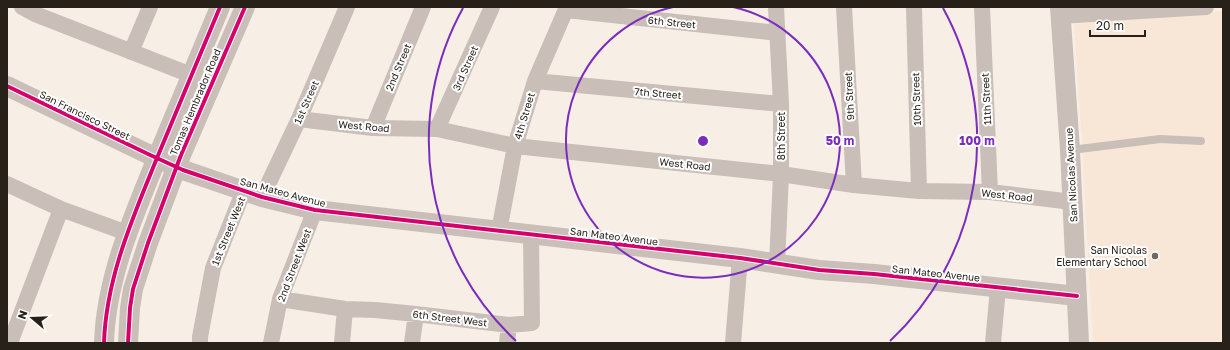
<svg xmlns="http://www.w3.org/2000/svg" width="1230" height="350" font-family="'Golos Text',sans-serif">
  <style>
    .built { fill: #f8e7d6 }
    .lines { fill: none; stroke-linecap: round; stroke-linejoin: round }
    .service { stroke: #c9beb8; stroke-width: 8 }
    .minor { stroke: #c9beb8; stroke-width: 16 }
    .tertiary { stroke: #c9beb8; stroke-width: 20 }
    .cycleway-casing { stroke: #fff; stroke-width: 6 }
    .cycleway { stroke: #d6006c; stroke-width: 4 }
    .ring { fill: none; stroke: #7b2cbf; stroke-width: 2 }
    .poi-dot { fill: #706961; stroke: #fff; stroke-width: 1.5 }
    .labels { text-anchor: middle; stroke-width: 4; stroke-linejoin: round; paint-order: stroke }
    .street-label { font-size: 10px; fill: #28211a; stroke: #fff }
    .poi-label { font-size: 10px; fill: #28211a; stroke: #fff; text-anchor: end }
    .centre { fill: #7b2cbf; stroke: #fff; stroke-width: 2 }
    .ring-label { font-size: 12px; text-anchor: middle; font-weight: bold; fill: #7b2cbf; stroke: #fff; stroke-width: 4; stroke-linejoin: round; paint-order: stroke }
  </style>
  <rect width="100%" height="100%" fill="#f7efe6"/>
  <path class="built" d="M 1223,11 L 1223,343 L 1093,343 L 1083,170 L 1082,135 L 1081,130 L 1074,24 Z"/>
  <g class="lines">
    <path class="service" d="M 1071,150 L 1160,139 L 1201,141"/>
    <path class="minor" d="M 22,7 L 35,14 L 191,75
      M 776,7 L 781,104 L 781,174 L 777,265
      M 844,7 L 854,185
      M 914,7 L 919,191
      M 982,7 L 990,192
      M 566,10 L 778,33
      M 1060,16 L 1206,7
      M 131,52 L 150,7
      M 535,81 L 781,104
      M 299,119 L 373,128 L 437,129 L 515,146 L 781,174 L 854,185 L 919,191 L 990,192 L 1072,202
      M 373,128 L 423,7
      M 437,129 L 492,7
      M 7,184 L 61,209 L 127,233
      M 262,197 L 299,119 L 347,7
      M 499,231 L 515,146 L 535,81 L 567,7
      M 280,299 L 345,309 L 375,310 L 416,314 L 509,325 L 532,323 L 531,234
      M 10,343 L 61,209
      M 200,343 L 200,337 L 213,268 L 244,190
      M 271,343 L 280,299 L 315,210
      M 342,343 L 345,309
      M 412,343 L 416,314
      M 507,343 L 509,325
      M 733,343 L 740,258
      M 993,343 L 998,288"/>
    <path class="tertiary" d="M 1060,7 L 1070,150 L 1079,343
      M 7,86 L 148,154 L 183,170 L 262,197 L 315,210 L 740,258 L 819,270 L 874,274 L 1077,296
      M 104,343 C 106,278 133,217 157,158 C 178,107 199,57 220,7
      M 128,343 L 130,308 L 133,289 L 148,243 L 181,155 L 245,7"/>
    <defs>
      <path id="cycleway" d="M 7,86 L 148,154 L 183,170 L 262,197 L 315,210 L 740,258 L 819,270 L 874,274 L 1077,296
        M 104,343 C 106,278 133,217 157,158 C 178,107 199,57 220,7
        M 128,343 L 130,308 L 133,289 L 148,243 L 181,155 L 245,7"/>
    </defs>
    <use href="#cycleway" class="cycleway-casing"/>
    <use href="#cycleway" class="cycleway"/>
  </g>
  <g class="ring">
    <path d="M733 7A137 137 0 1 1 673 7"/>
    <path d="M516 341A274 274 0 0 1 463 8M943 8A274 274 0 0 1 890 341"/>
  </g>
  <circle class="poi-dot" cx="1155" cy="256" r="4"/>
  <g class="labels">
    <g class="street-label">
      <text transform="translate(672 22) rotate(6)" y="4">6th Street</text>
      <text transform="translate(398 67) rotate(-67)" y="4">2nd Street</text>
      <text transform="translate(465 68) rotate(-66)" y="4">3rd Street</text>
      <text transform="translate(658 93) rotate(5)" y="4">7th Street</text>
      <text transform="translate(849 96) rotate(-93)" y="4">9th Street</text>
      <text transform="translate(916 99) rotate(-92)" y="4">10th Street</text>
      <text transform="translate(986 99) rotate(-93)" y="4">11th Street</text>
      <text transform="translate(195 102) rotate(-67)" y="4">Tomas Hembrador Road</text>
      <text transform="translate(306 102) rotate(-66)" y="4">1st Street</text>
      <text transform="translate(85 115) rotate(26)" y="4">San Francisco Street</text>
      <text transform="translate(524 116) rotate(-73)" y="4">4th Street</text>
      <text transform="translate(364 126) rotate(5)" y="4">West Road</text>
      <text transform="translate(781 136) rotate(-90)" y="4">8th Street</text>
      <text transform="translate(685 164) rotate(6)" y="4">West Road</text>
      <text transform="translate(1071 175) rotate(-93)" y="4">San Nicolas Avenue</text>
      <text transform="translate(283 192) rotate(15)" y="4">San Mateo Avenue</text>
      <text transform="translate(1007 195) rotate(6)" y="4">West Road</text>
      <text transform="translate(228 231) rotate(-68)" y="4">1st Street West</text>
      <text transform="translate(614 236) rotate(7)" y="4">San Mateo Avenue</text>
      <text transform="translate(294 265) rotate(-69)" y="4">2nd Street West</text>
      <text transform="translate(936 273) rotate(6)" y="4">San Mateo Avenue</text>
      <text transform="translate(450 318) rotate(7)" y="4">6th Street West</text>
    </g>
    <g class="poi-label">
      <text x="1147" y="254">San Nicolas<tspan x="1147" dy="12">Elementary School</tspan></text>
    </g>
  </g>
  <circle cx="703" cy="141" r="6" class="centre"/>
  <g class="ring-label">
    <text x="840" y="145">50 m</text>
    <text x="977" y="145">100 m</text>
  </g>
  <rect width="1230" height="350" fill="none" stroke="#28211a" stroke-width="16"/>
  <g transform="translate(32 318) rotate(289)" stroke="#ffffff" stroke-width="3" paint-order="stroke">
  <path d="M0-3L7 15L0 10L-7 15Z" fill="#28211a"/>
  <text y="-6" font-size="11" font-weight="bold" text-anchor="middle" fill="#28211a">N</text>
  </g>
  <path d="M1090 30v6h55v-6" fill="none" stroke="#28211a" stroke-width="2"/>
  <text x="1096" y="30" font-size="12" fill="#28211a" stroke="#ffffff" stroke-width="3" paint-order="stroke">20 m</text>
</svg>
